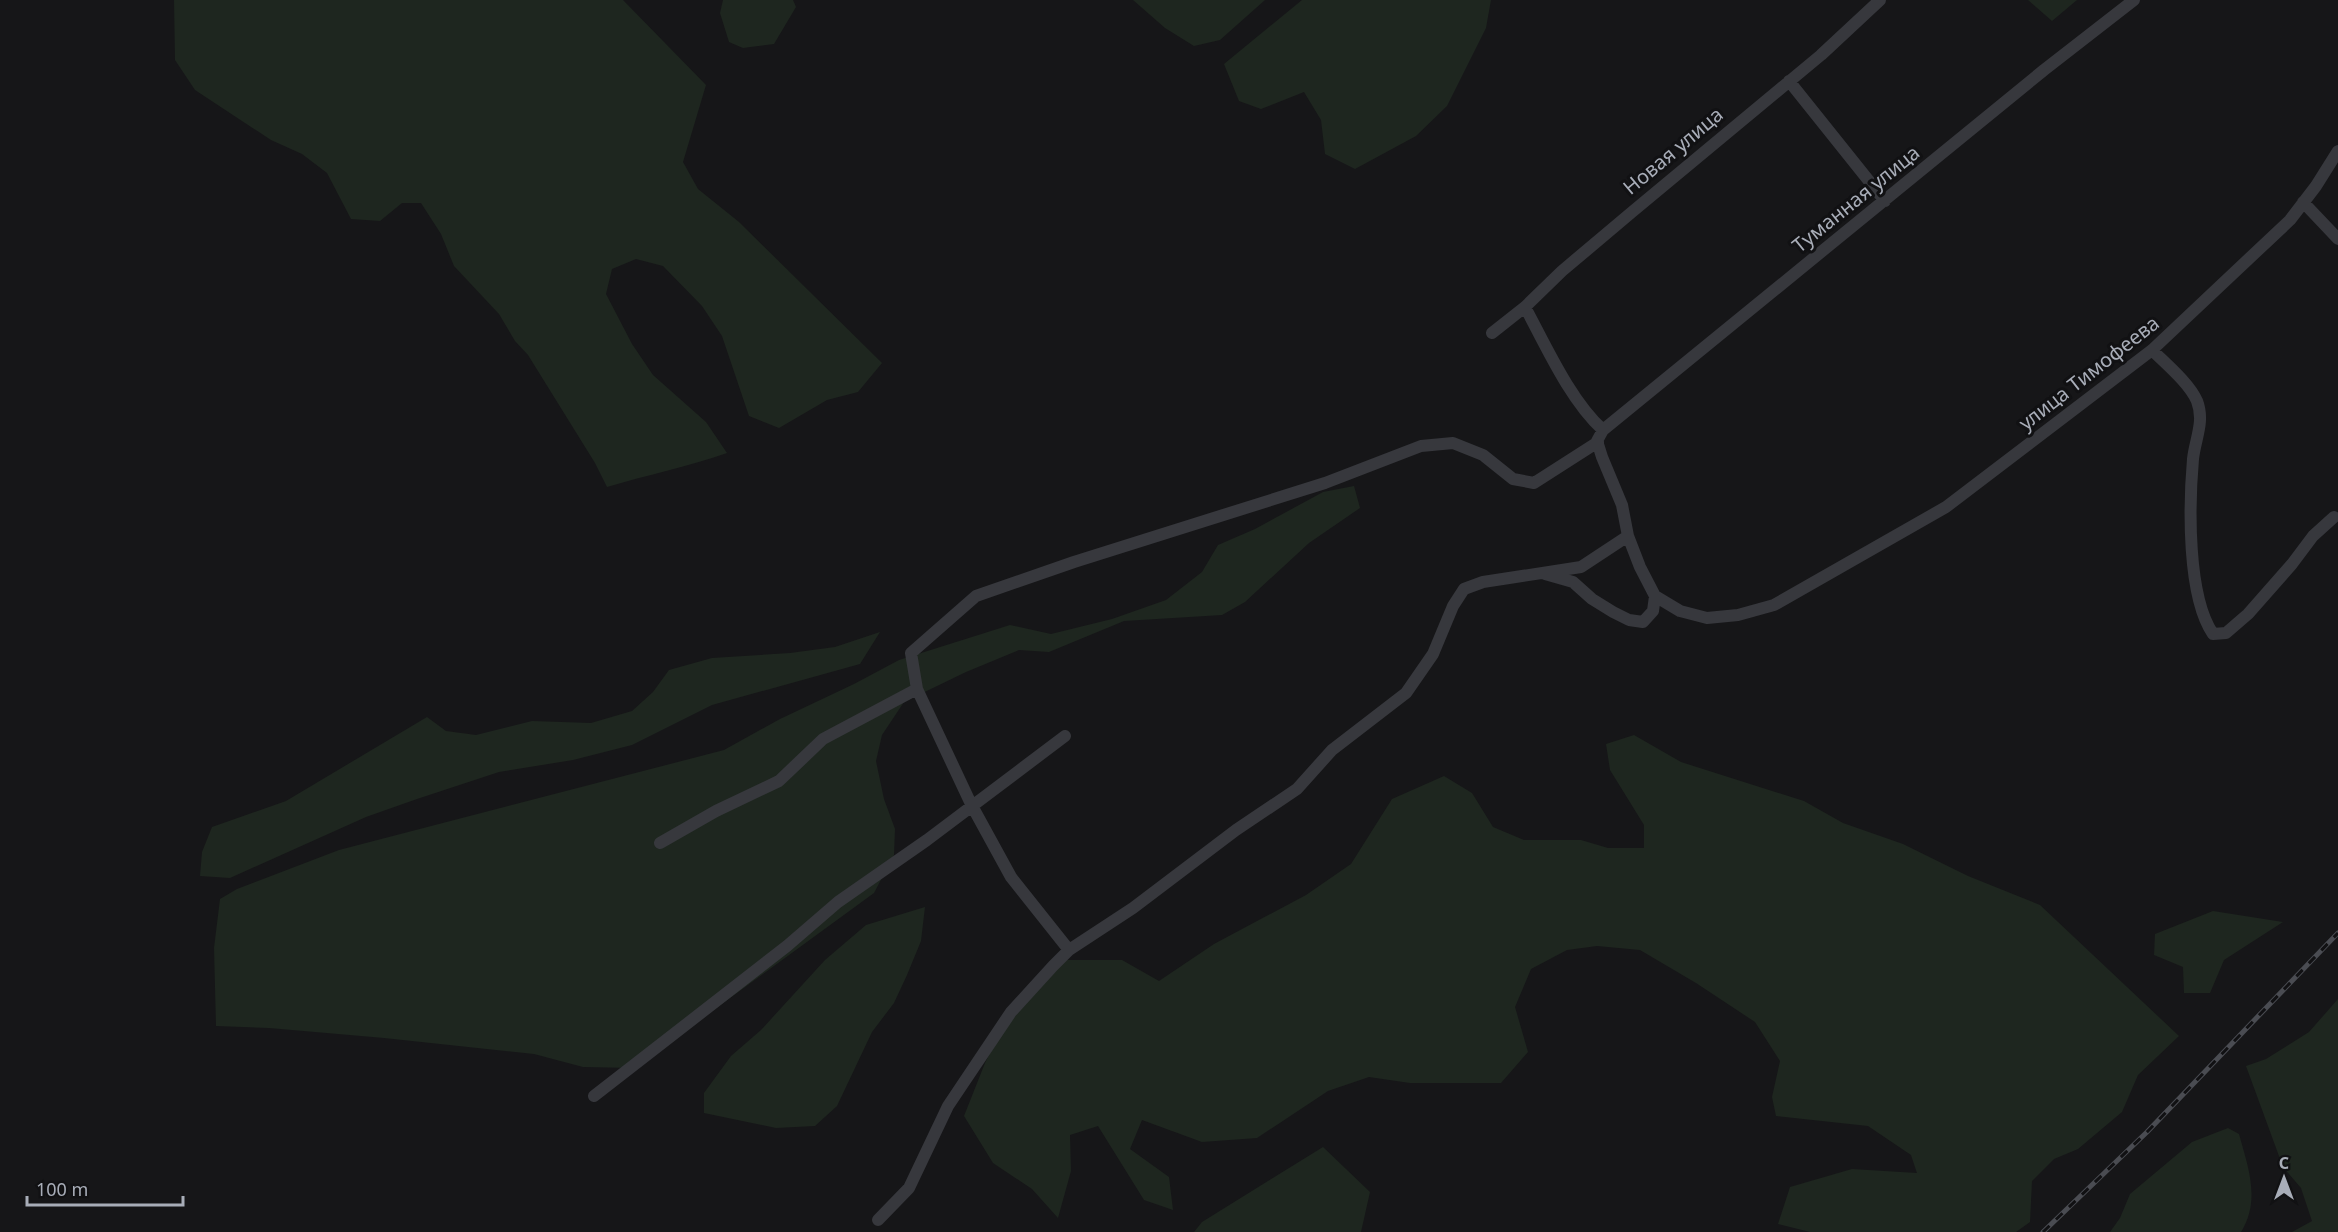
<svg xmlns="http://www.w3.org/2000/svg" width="2338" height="1232" font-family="'Noto Sans',sans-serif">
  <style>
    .green { fill: #1e261f }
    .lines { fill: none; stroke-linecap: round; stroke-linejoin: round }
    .street { stroke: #37383d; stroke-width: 12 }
    .rail-casing { stroke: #4a4c52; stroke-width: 5 }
    .rail { stroke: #111113; stroke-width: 3; stroke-dasharray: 9; stroke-linecap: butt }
    .labels { text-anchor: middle; stroke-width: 6; stroke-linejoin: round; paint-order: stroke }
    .street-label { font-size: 20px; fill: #a8adb8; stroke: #111113 }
  </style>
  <rect width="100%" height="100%" fill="#161618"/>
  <path class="green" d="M 174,0 L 623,0 L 706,85 L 683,162 L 698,189 L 739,222 L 882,363 L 858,392 L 827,400 L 779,428 L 749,416 L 722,336 L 702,306 L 663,266 L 636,259 L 612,269 L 606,294 L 632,344 L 653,375 L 706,422 L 727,453 C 687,467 647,475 607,487 L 595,463 L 528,355 L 515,341 L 499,314 L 454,266 L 441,234 L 421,203 L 402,203 L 380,221 L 351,219 L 327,173 L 302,154 L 271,140 L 195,90 L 175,60 Z
    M 723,0 L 793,0 L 796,7 L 774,44 L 743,48 L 729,42 L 720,13 Z
    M 1133,0 L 1265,0 L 1220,40 L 1194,46 L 1165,28 Z
    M 1302,0 L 1491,0 L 1486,28 L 1447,106 L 1416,136 L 1355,169 L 1325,154 L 1321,120 L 1304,92 L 1261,109 L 1239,101 L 1224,64 Z
    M 2028,0 L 2077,0 L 2052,21 Z
    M 1354,486 L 1360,508 L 1309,543 L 1245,602 L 1222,615 L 1124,621 L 1049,652 L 1019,650 L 966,672 L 904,702 L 882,735 L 876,761 L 884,799 L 895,829 L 894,855 L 874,893 L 634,1068 L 583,1067 L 534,1054 L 384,1038 L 269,1028 L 216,1026 L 214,948 L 220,899 L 237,889 L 339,850 L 724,750 L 780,719 L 854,684 L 899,660 L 1010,625 L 1051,634 L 1112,619 L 1166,600 L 1202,572 L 1218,545 L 1255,529 L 1323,492 Z
    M 880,632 L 860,664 L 712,705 L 632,745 L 573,760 L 499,772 L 417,799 L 366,817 L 230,878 L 200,876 L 202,852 L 212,827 L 286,801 L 427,717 L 446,731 L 476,735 L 532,721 L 591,723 L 632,711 L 653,692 L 669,670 L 712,658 L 790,653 L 835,647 Z
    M 1634,735 L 1681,762 L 1804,801 L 1843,823 L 1903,844 L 1968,876 L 2040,905 L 2179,1036 L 2138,1075 L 2122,1112 L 2078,1149 L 2054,1159 L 2032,1181 L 2030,1222 L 2016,1232 L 1810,1232 L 1778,1224 L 1790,1187 L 1852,1169 L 1917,1173 L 1911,1155 L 1868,1126 L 1776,1116 L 1772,1097 L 1780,1061 L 1755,1022 L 1696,983 L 1640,950 L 1597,946 L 1567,950 L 1531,969 L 1515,1007 L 1528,1052 L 1501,1083 L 1410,1083 L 1369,1077 L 1328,1091 L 1257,1138 L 1202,1142 L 1142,1120 L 1130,1149 L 1169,1177 L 1173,1210 L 1144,1200 L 1098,1126 L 1070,1135 L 1071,1171 L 1058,1218 L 1032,1189 L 993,1163 L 964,1116 L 985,1063 L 1021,993 L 1067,960 L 1122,960 L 1159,981 L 1214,944 L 1306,895 L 1351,864 L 1392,799 L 1444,776 L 1472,793 L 1493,827 L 1524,840 L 1581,840 L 1608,848 L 1644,848 L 1644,825 L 1610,770 L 1606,744 Z
    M 925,907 L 921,941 L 907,975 L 894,1003 L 872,1032 L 837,1106 L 815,1126 L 776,1128 L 704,1113 L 704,1093 L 731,1056 L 761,1030 L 825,960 L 866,925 Z
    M 2213,911 L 2283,922 L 2224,960 L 2210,993 L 2184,993 L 2183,967 L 2154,955 L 2155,934 Z
    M 2338,999 L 2338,1232 L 2292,1232 L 2312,1221 L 2301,1188 L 2283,1167 L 2246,1066 L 2266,1059 L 2309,1032 Z
    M 2228,1128 L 2239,1134 C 2248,1167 2261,1200 2241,1232 L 2110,1232 L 2120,1218 L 2130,1194 L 2192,1142 Z
    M 1323,1147 L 1370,1192 L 1361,1232 L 1194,1232 L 1202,1222 Z"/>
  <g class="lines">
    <path class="street" d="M 2134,0 L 2044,70 L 1603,430 L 1597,441 L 1602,457 L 1622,505 L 1628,536 L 1640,567 L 1655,596 L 1680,611 L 1707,618 L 1738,615 L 1774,605 L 1946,507 L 2152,350 L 2290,220 L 2316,186 L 2338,151
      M 1789,81 L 1885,201
      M 2303,202 L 2338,239
      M 1525,307 C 1546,346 1570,400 1603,430
      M 1492,333 L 1525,307 L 1562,271 L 1632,212 L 1821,55 L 1880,0
      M 2152,350 C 2166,364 2189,383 2197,401 C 2205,422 2195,439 2193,459 C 2189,505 2187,596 2213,634 L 2226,633 L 2248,614 L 2292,564 L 2313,536 L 2334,517
      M 1545,574 L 1573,582 L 1592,599 L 1613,612 L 1629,620 L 1643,622 L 1653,611 L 1655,596
      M 660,843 L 716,811 L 779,781 L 823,739 L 917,689
      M 1069,950 L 1011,877 L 971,804 L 917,689 L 911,653 L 976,596 L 1074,562 L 1325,483 L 1421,446 L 1453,443 L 1483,455 L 1513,479 L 1534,483 L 1598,442
      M 594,1096 L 787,946 L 838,902 L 927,840 L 1065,736
      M 878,1220 L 909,1188 L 948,1106 L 1011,1012 L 1053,966 L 1069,950 L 1133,908 L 1236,830 L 1297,789 L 1332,750 L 1406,693 L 1433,654 L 1453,606 L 1464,589 L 1483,582 L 1581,567 L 1628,536"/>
    <defs>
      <path id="rail" d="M 2043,1232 L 2147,1132 L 2338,933"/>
    </defs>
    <use href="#rail" class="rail-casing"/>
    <use href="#rail" class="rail"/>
  </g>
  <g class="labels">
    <g class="street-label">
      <text transform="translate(1673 151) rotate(-40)" y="7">Новая улица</text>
      <text transform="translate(1856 199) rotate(-39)" y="7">Туманная улица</text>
      <text transform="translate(2089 373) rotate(-38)" y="7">улица Тимофеева</text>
    </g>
  </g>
  <g transform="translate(2284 1178)" stroke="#111113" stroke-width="4.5" paint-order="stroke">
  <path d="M0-4.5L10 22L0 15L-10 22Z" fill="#a8adb8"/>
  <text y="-9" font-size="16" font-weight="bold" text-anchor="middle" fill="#a8adb8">С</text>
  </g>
  <path d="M27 1196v9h156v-9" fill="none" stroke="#a8adb8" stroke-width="3"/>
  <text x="36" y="1196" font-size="18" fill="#a8adb8" stroke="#111113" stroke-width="4.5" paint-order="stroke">100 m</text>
</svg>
